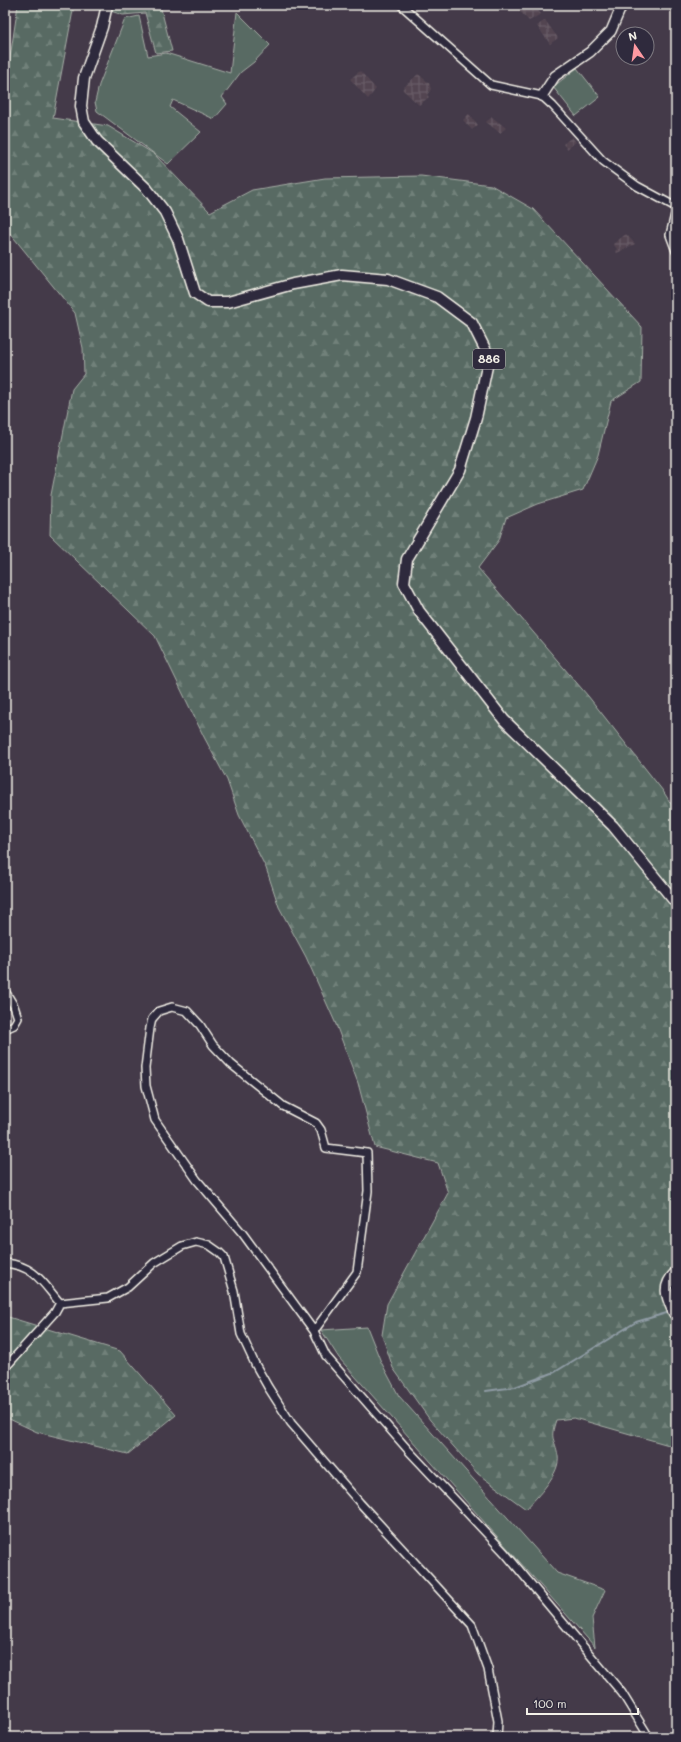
<svg xmlns="http://www.w3.org/2000/svg" width="681" height="1742" font-family="Mali,sans-serif">
  <style>
    .industrial { fill: url(#industrial-grid) }
    .grass { fill: #586b64; stroke: #a6aea6 }
    .forest { fill: url(#forest-firs); stroke: #a6aea6 }
    .lines { fill: none; stroke-linecap: round; stroke-linejoin: round }
    .stream { stroke: #8f9ba4; stroke-width: 2 }
    .street-casing { stroke: #f4f1e8; stroke-width: 10 }
    .secondary-casing { stroke: #f4f1e8; stroke-width: 12 }
    .primary-casing { stroke: #f4f1e8; stroke-width: 13 }
    .street { stroke: #2f2a3d; stroke-width: 7 }
    .secondary { stroke: #2f2a3d; stroke-width: 9 }
    .primary { stroke: #2f2a3d; stroke-width: 10 }
    .labels { text-anchor: middle; stroke-width: 3; stroke-linejoin: round; paint-order: stroke }
    .shield { fill: #2f2a3d; stroke: #b9b5b5; stroke-width: 1 }
    .shield-label { font-size: 12px; font-weight: bold; fill: #f4f1e8 }
  </style>
  <defs>
    <pattern id="industrial-grid" width="8" height="8" patternUnits="userSpaceOnUse"><rect width="8" height="8" fill="#534551"/><path d="M0 4h8M4 0v8" fill="none" stroke="#6c606a"/></pattern>
    <pattern id="forest-firs" width="22" height="20" patternUnits="userSpaceOnUse"><rect width="22" height="20" fill="#586b64"/><path d="M5 1l3.5 6h-7zM16 11l3.5 6h-7z" fill="#71817a"/></pattern>
  </defs>
  <rect width="100%" height="100%" fill="#443a49"/>
  <filter id="ink" filterUnits="userSpaceOnUse"><feTurbulence type="fractalNoise" baseFrequency=".025" numOctaves="2"/><feDisplacementMap in="SourceGraphic" scale="8" xChannelSelector="R" yChannelSelector="G"/><feConvolveMatrix kernelMatrix="1 2 1 2 8 2 1 2 1" color-interpolation-filters="sRGB"/></filter>
  <g filter="url(#ink)">
    <path class="industrial" d="M 514,5 L 533,5 L 541,14 L 529,21 Z
      M 545,20 L 558,38 L 550,44 L 537,26 Z
      M 360,71 L 376,89 L 368,99 L 350,79 Z
      M 418,74 L 429,83 L 431,89 L 427,95 L 429,97 L 419,105 L 402,89 Z
      M 469,114 L 478,125 L 472,130 L 463,120 Z
      M 492,117 L 506,128 L 500,133 L 486,122 Z
      M 572,137 L 576,142 L 567,149 L 563,144 Z
      M 626,234 L 635,244 L 617,253 L 615,251 L 617,249 L 613,244 Z"/>
    <path class="grass" d="M 237,12 L 270,45 L 254,62 L 241,72 L 222,97 L 227,104 L 214,119 L 173,100 L 170,107 L 201,132 L 168,164 L 97,111 L 95,102 L 99,85 L 125,19 L 139,16 L 148,56 L 166,53 L 230,73 Z
      M 577,68 L 600,97 L 576,116 L 553,87 Z
      M 367,1327 L 381,1362 L 399,1396 L 557,1573 L 605,1590 L 592,1618 L 595,1647 L 339,1358 L 321,1330 Z"/>
    <path class="forest" d="M 18,5 L 74,5 L 53,118 L 108,126 L 154,154 L 210,212 L 252,190 L 325,178 L 421,176 L 491,185 L 533,209 L 642,327 L 641,382 L 611,401 L 598,455 L 583,490 L 538,504 L 506,518 L 499,540 L 478,568 L 588,696 L 663,791 L 676,812 L 676,1447 L 574,1418 L 556,1420 C 549,1441 555,1437 558,1456 C 561,1473 537,1497 526,1509 L 478,1474 L 430,1420 L 393,1368 L 382,1335 L 387,1304 L 448,1193 L 438,1163 L 375,1147 L 358,1083 L 335,1022 L 306,957 L 279,907 L 266,868 L 239,815 L 227,780 L 204,737 L 155,636 L 50,535 L 51,495 L 72,389 L 84,374 L 83,348 L 75,313 L 5,227 L 5,91 Z
      M 92,5 L 160,5 L 172,51 L 156,53 L 145,13 L 123,15 Z
      M 5,1316 L 120,1351 L 176,1415 L 128,1454 L 37,1432 L 5,1417 Z"/>
    <g class="lines">
      <path class="stream" d="M 486,1391 L 515,1387 L 555,1372 L 636,1322 L 670,1312"/>
      <defs>
        <path id="street" d="M 401,5 L 491,85 L 542,96 L 553,106 L 603,161 L 637,186 L 676,207
          M 676,210 L 670,235 L 676,251
          M 5,991 L 14,1006 L 18,1018 L 14,1025 L 5,1029
          M 172,1007 L 187,1011 L 200,1025 L 213,1045 L 231,1064 L 283,1106 L 316,1123 L 321,1130 L 326,1148 L 367,1153 L 368,1191 L 357,1272 L 314,1331 L 243,1234 L 197,1180 L 155,1120 L 146,1086 L 145,1068 L 150,1028 L 152,1019 L 159,1011 Z
          M 5,1263 C 35,1266 42,1282 60,1303 L 108,1298 L 128,1287 L 154,1263 L 182,1246 L 196,1242 L 209,1245 L 219,1252 L 224,1257 L 234,1291 L 241,1334 L 255,1364 L 268,1387 L 291,1423 L 360,1503 L 472,1625 L 488,1669 L 498,1721 L 497,1737
          M 314,1331 L 326,1356 L 409,1451 L 505,1553 L 622,1693 L 649,1737
          M 5,1368 L 55,1312 L 60,1303"/>
        <path id="secondary" d="M 542,96 L 555,76 L 590,52 L 611,31 L 622,5"/>
        <path id="primary" d="M 107,5 L 102,27 L 84,78 L 81,106 L 84,122 L 97,141 L 147,189 L 165,212 L 178,239 L 195,293 L 208,302 L 228,302 L 293,284 L 342,275 L 388,279 L 437,297 L 472,323 L 489,357 L 476,418 L 460,470 L 407,559 L 404,583 L 419,611 L 504,720 L 613,826 L 676,903
          M 676,1272 C 661,1287 667,1297 674,1313 L 676,1314"/>
      </defs>
      <use href="#street" class="street-casing"/>
      <use href="#secondary" class="secondary-casing"/>
      <use href="#primary" class="primary-casing"/>
      <use href="#street" class="street"/>
      <use href="#secondary" class="secondary"/>
      <use href="#primary" class="primary"/>
    </g>
  </g>
  <g class="labels">
    <rect class="shield" x="473" y="349" width="32" height="20" rx="3"/>
    <g class="shield-label">
      <text x="489" y="363">886</text>
    </g>
  </g>
  <rect width="681" height="1742" fill="none" stroke="#2f2a3d" stroke-width="20"/>
  <rect x="10" y="10" width="661" height="1722" fill="none" stroke="#f4f1e8" stroke-width="1.5" filter="url(#ink)"/>
  <g transform="translate(635 46) rotate(347)"><circle r="19" fill="#2f2a3d" stroke="#7e7a81"/>
  <path d="M0-3L7 15L0 10L-7 15Z" fill="#ff9aa2"/>
  <text y="-6" font-size="11" font-weight="bold" text-anchor="middle" fill="#f4f1e8">N</text>
  </g>
  <path d="M527 1708v6h111v-6" fill="none" stroke="#f4f1e8" stroke-width="2"/>
  <text x="533" y="1708" font-size="12" fill="#f4f1e8" stroke="#2f2a3d" stroke-width="3" paint-order="stroke">100 m</text>
</svg>
